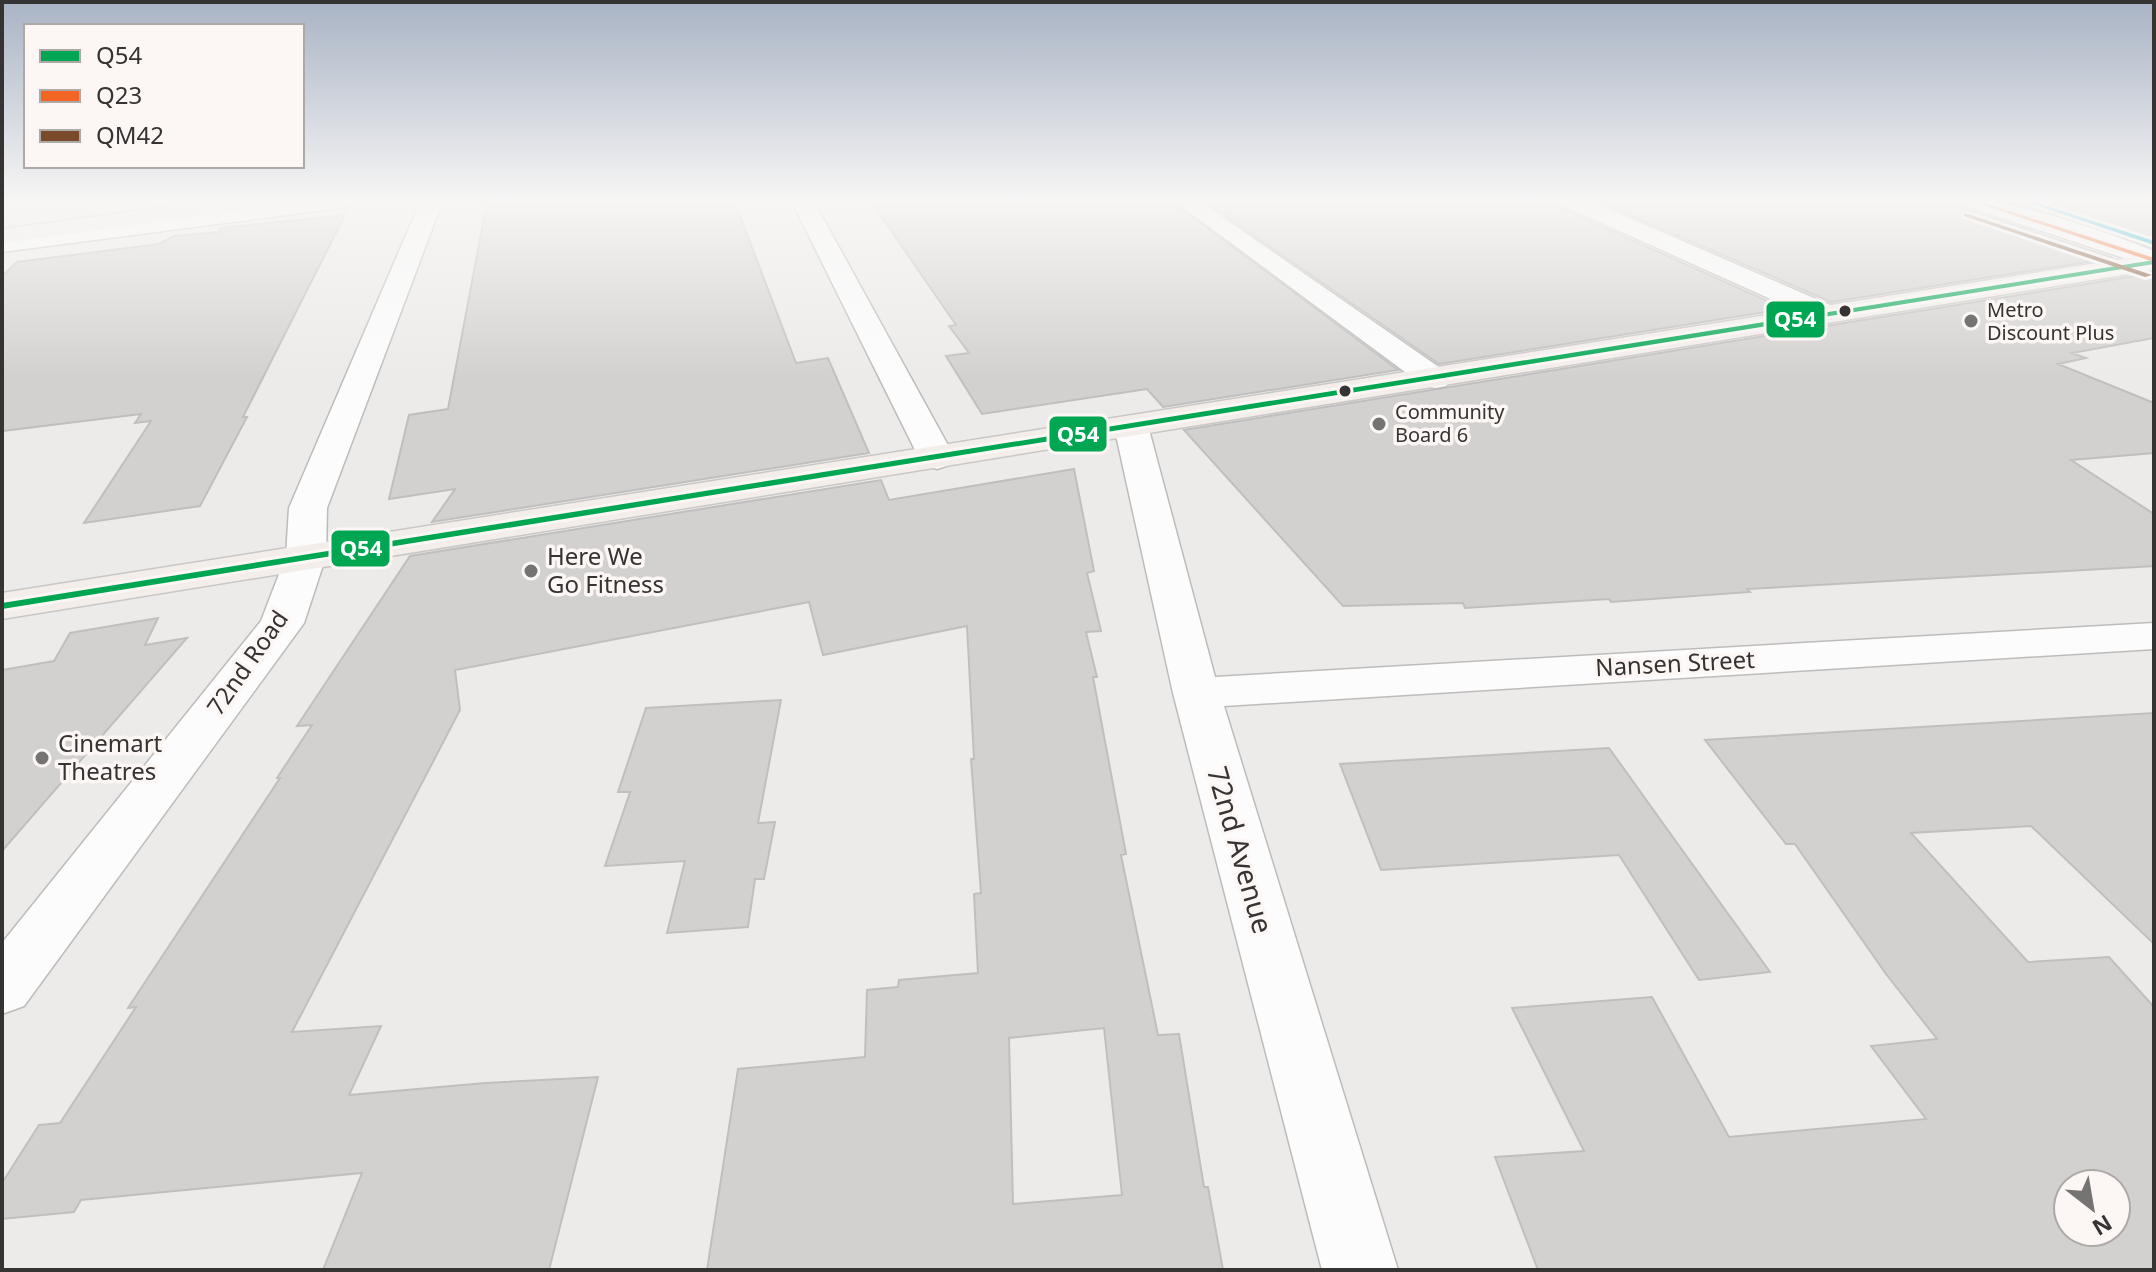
<svg xmlns="http://www.w3.org/2000/svg" width="2156" height="1272" font-family="'Noto Sans',sans-serif">
  <style>
    .building { fill: #d3d1d0; stroke: #c1bfbe; stroke-width: 2; fill-rule: evenodd }
    .lines { fill: none; stroke-linecap: round; stroke-linejoin: round }
    .minor-casing { stroke: #bebcbb; stroke-width: 3 }
    .major-casing { stroke: #c9c7c6; stroke-width: 3 }
    .minor { fill: #fcfcfc; fill-rule: evenodd }
    .major { fill: #f4eeeb; fill-rule: evenodd }
    .bus-1-casing { stroke: #fcf7f4; stroke-width: 6 }
    .bus-2-casing { stroke: #fcf7f4; stroke-width: 6 }
    .bus-3-casing { stroke: #fcf7f4; stroke-width: 6 }
    .bus-4-casing { stroke: #fcf7f4; stroke-width: 6 }
    .bus-1 { fill: #00a651; fill-rule: evenodd }
    .bus-2 { fill: #f26522; fill-rule: evenodd }
    .bus-3 { fill: #7a4b2a; fill-rule: evenodd }
    .bus-4 { fill: #00a9ce; fill-rule: evenodd }
    .bus-dot { fill: #363433; stroke: #fcf7f4; stroke-width: 3 }
    .poi-dot { fill: #767473; stroke: #fcf7f4; stroke-width: 3 }
    .labels { text-anchor: middle; stroke-width: 7; stroke-linejoin: round; paint-order: stroke }
    .far-poi-label { font-size: 20px; fill: #363433; stroke: #fcf7f4; text-anchor: start }
    .poi-label { font-size: 24px; fill: #363433; stroke: #fcf7f4; text-anchor: start }
    .street-label { font-size: 24px; fill: #363433; stroke: #fcf7f4 }
    .near-street-label { font-size: 28px; fill: #363433; stroke: #fcf7f4 }
    .line-badge { stroke: #fcf7f4; stroke-width: 3 }
    .badge-label { font-size: 22px; text-anchor: middle; font-weight: bold; fill: #fff }
  </style>
  <rect width="100%" height="100%" fill="#edebe9"/>
  <path class="building" d="M 514,200 L 734,200 L 796,363 L 828,358 L 869,453 L 432,522 L 455,489 L 389,499 L 409,415 L 448,409 L 487,202 Z
    M 870,200 L 1170,200 L 1398,370 L 1163,407 L 1147,389 L 982,414 L 946,356 L 969,353 L 949,326 L 956,325 Z
    M 1203,200 L 1556,200 L 1561,208 L 1785,309 L 1439,364 Z
    M 1595,200 L 1957,200 L 1962,208 L 2113,258 L 1831,302 Z
    M 1994,200 L 2082,200 L 2102,206 L 2154,200 L 2154,248 L 2059,214 Z
    M 345,215 L 243,417 L 247,417 L 200,506 L 84,523 L 151,421 L 135,423 L 141,414 L 2,431 L 2,276 L 17,262 L 159,244 L 174,236 L 219,232 L 221,228 Z
    M 2154,273 L 2154,338 L 2072,353 L 2086,358 L 2058,364 L 2154,403 L 2154,453 L 2071,460 L 2154,514 L 2154,566 L 1747,589 L 1750,592 L 1611,602 L 1609,599 L 1465,608 L 1463,603 L 1343,606 L 1184,430 Z
    M 1074,469 L 1094,571 L 1087,573 L 1101,631 L 1086,632 L 1097,677 L 1093,677 L 1126,854 L 1121,855 L 1158,1035 L 1179,1034 L 1204,1187 L 1208,1187 L 1223,1270 L 707,1270 L 738,1069 L 865,1057 L 867,990 L 898,987 L 899,980 L 978,973 L 974,894 L 981,893 L 971,759 L 974,759 L 967,626 L 823,655 L 809,602 L 455,670 L 460,710 L 292,1032 L 381,1026 L 349,1095 L 485,1083 L 598,1077 L 549,1270 L 323,1270 L 362,1173 L 81,1200 L 74,1212 L 2,1219 L 2,1183 L 39,1125 L 60,1123 L 136,1007 L 128,1008 L 280,778 L 277,778 L 312,725 L 297,726 L 410,556 L 881,480 L 889,500 ZM 1104,1028 L 1122,1195 L 1013,1204 L 1009,1038 Z
    M 158,618 L 145,645 L 187,638 L 2,851 L 2,670 L 54,661 L 70,633 Z
    M 781,700 L 758,823 L 775,822 L 764,879 L 755,879 L 748,927 L 667,933 L 685,861 L 605,866 L 630,792 L 618,792 L 646,708 Z
    M 2154,713 L 2154,944 L 2031,826 L 1911,833 L 2028,962 L 2109,957 L 2154,1007 L 2154,1270 L 1538,1270 L 1495,1157 L 1584,1151 L 1512,1008 L 1652,997 L 1729,1137 L 1926,1119 L 1871,1046 L 1937,1039 L 1886,974 L 1795,844 L 1786,844 L 1705,740 ZM 2068,1184 L 2116,1184 L 2116,1232 L 2068,1232 Z
    M 1609,748 L 1685,854 L 1770,972 L 1699,980 L 1619,855 L 1381,870 L 1340,764 Z"/>
  <g class="lines">
    <defs>
      <path id="minor" d="M 298,200 L 359,200 L 348,207 L 2,252 L 2,238 Z
        M 421,200 L 443,200 L 327,508 L 326,556 L 304,623 L 24,1006 L 2,1014 L 2,943 L 261,621 L 286,556 L 289,508 Z
        M 791,200 L 813,200 L 955,458 L 949,465 L 937,469 L 925,465 L 919,458 Z
        M 1173,200 L 1198,200 L 1446,372 L 1451,379 L 1446,386 L 1435,388 L 1424,386 Z
        M 1559,200 L 1588,200 L 1837,308 L 1841,314 L 1837,320 L 1827,322 L 1817,320 L 1562,205 Z
        M 1960,200 C 2012,198 2104,231 2154,251 L 2154,268 L 1963,205 Z
        M 1131,416 L 1143,419 L 1148,426 L 1215,677 L 2154,623 L 2154,649 L 1224,706 L 1398,1270 L 1322,1270 L 1173,693 L 1114,426 L 1119,419 Z"/>
      <path id="major" d="M 220,200 L 279,200 L 268,207 L 2,243 L 2,229 Z
        M 2154,254 L 2154,270 L 2,619 L 2,593 Z"/>
    </defs>
    <use href="#minor" class="minor-casing"/>
    <use href="#major" class="major-casing"/>
    <use href="#minor" class="minor"/>
    <use href="#major" class="major"/>
    <defs>
      <path id="bus-1" d="M 2154,260 L 2154,264 L 2,609 L 2,603 Z"/>
      <path id="bus-2" d="M 1968,200 L 1976,200 L 2154,258 L 2154,262 Z"/>
      <path id="bus-3" d="M 1964,214 L 1968,214 L 2152,275 L 2145,277 L 1964,216 Z"/>
      <path id="bus-4" d="M 2021,200 L 2029,200 L 2154,241 L 2154,245 Z"/>
    </defs>
    <use href="#bus-1" class="bus-1-casing"/>
    <use href="#bus-2" class="bus-2-casing"/>
    <use href="#bus-3" class="bus-3-casing"/>
    <use href="#bus-4" class="bus-4-casing"/>
    <use href="#bus-1" class="bus-1"/>
    <use href="#bus-2" class="bus-2"/>
    <use href="#bus-3" class="bus-3"/>
    <use href="#bus-4" class="bus-4"/>
  </g>
  <linearGradient id="sky" x2="0" y2="1"><stop stop-color="#a8b3c4"/><stop offset="0.53" stop-color="#f7f6f5"/><stop offset="1" stop-color="#f7f6f5" stop-opacity="0"/></linearGradient>
  <rect width="2156" height="378" fill="url(#sky)"/>
  <g class="bus-dot">
    <circle cx="1845" cy="311" r="7"/>
    <circle cx="1345" cy="391" r="7"/>
  </g>
  <g class="poi-dot">
    <circle cx="1971" cy="321" r="8"/>
    <circle cx="1379" cy="424" r="8"/>
    <circle cx="531" cy="571" r="8"/>
    <circle cx="42" cy="758" r="8"/>
  </g>
  <g class="labels">
    <g class="far-poi-label">
      <text x="1987" y="317">Metro<tspan x="1987" dy="23">Discount Plus</tspan></text>
      <text x="1395" y="419">Community<tspan x="1395" dy="23">Board 6</tspan></text>
    </g>
    <g class="poi-label">
      <text x="547" y="565">Here We<tspan x="547" dy="28">Go Fitness</tspan></text>
      <text x="58" y="752">Cinemart<tspan x="58" dy="28">Theatres</tspan></text>
    </g>
    <g class="street-label">
      <text transform="translate(248 663) rotate(-55)" y="8">72nd Road</text>
      <text transform="translate(1675 664) rotate(-3)" y="8">Nansen Street</text>
    </g>
    <g class="near-street-label">
      <text transform="translate(1240 850) rotate(74)" y="10">72nd Avenue</text>
    </g>
  </g>
  <g class="line-badge">
    <rect x="1765" y="300" width="61" height="39" rx="8" fill="#00a651"/>
    <rect x="1048" y="415" width="60" height="38" rx="8" fill="#00a651"/>
    <rect x="330" y="529" width="61" height="39" rx="8" fill="#00a651"/>
  </g>
  <g class="badge-label">
    <text x="1795" y="327">Q54</text>
    <text x="1078" y="442">Q54</text>
    <text x="361" y="556">Q54</text>
  </g>
  <rect width="2156" height="1272" fill="none" stroke="#363433" stroke-width="8"/>
  <rect x="24" y="24" width="280" height="144" fill="#fcf7f4" stroke="#ada9a7" stroke-width="2"/>
  <rect x="40" y="50" width="40" height="12" fill="#00a651" stroke="#ada9a7" stroke-width="2"/>
  <text x="96" y="64" font-size="24" fill="#363433">Q54</text>
  <rect x="40" y="90" width="40" height="12" fill="#f26522" stroke="#ada9a7" stroke-width="2"/>
  <text x="96" y="104" font-size="24" fill="#363433">Q23</text>
  <rect x="40" y="130" width="40" height="12" fill="#7a4b2a" stroke="#ada9a7" stroke-width="2"/>
  <text x="96" y="144" font-size="24" fill="#363433">QM42</text>
  <g transform="translate(2092 1208) rotate(149)"><circle r="38" fill="#fcf7f4" stroke="#ada9a7" stroke-width="2"/>
  <path d="M0-6L14 30L0 20L-14 30Z" fill="#767473"/>
  <text y="-12" font-size="22" font-weight="bold" text-anchor="middle" fill="#363433">N</text>
  </g>
</svg>
